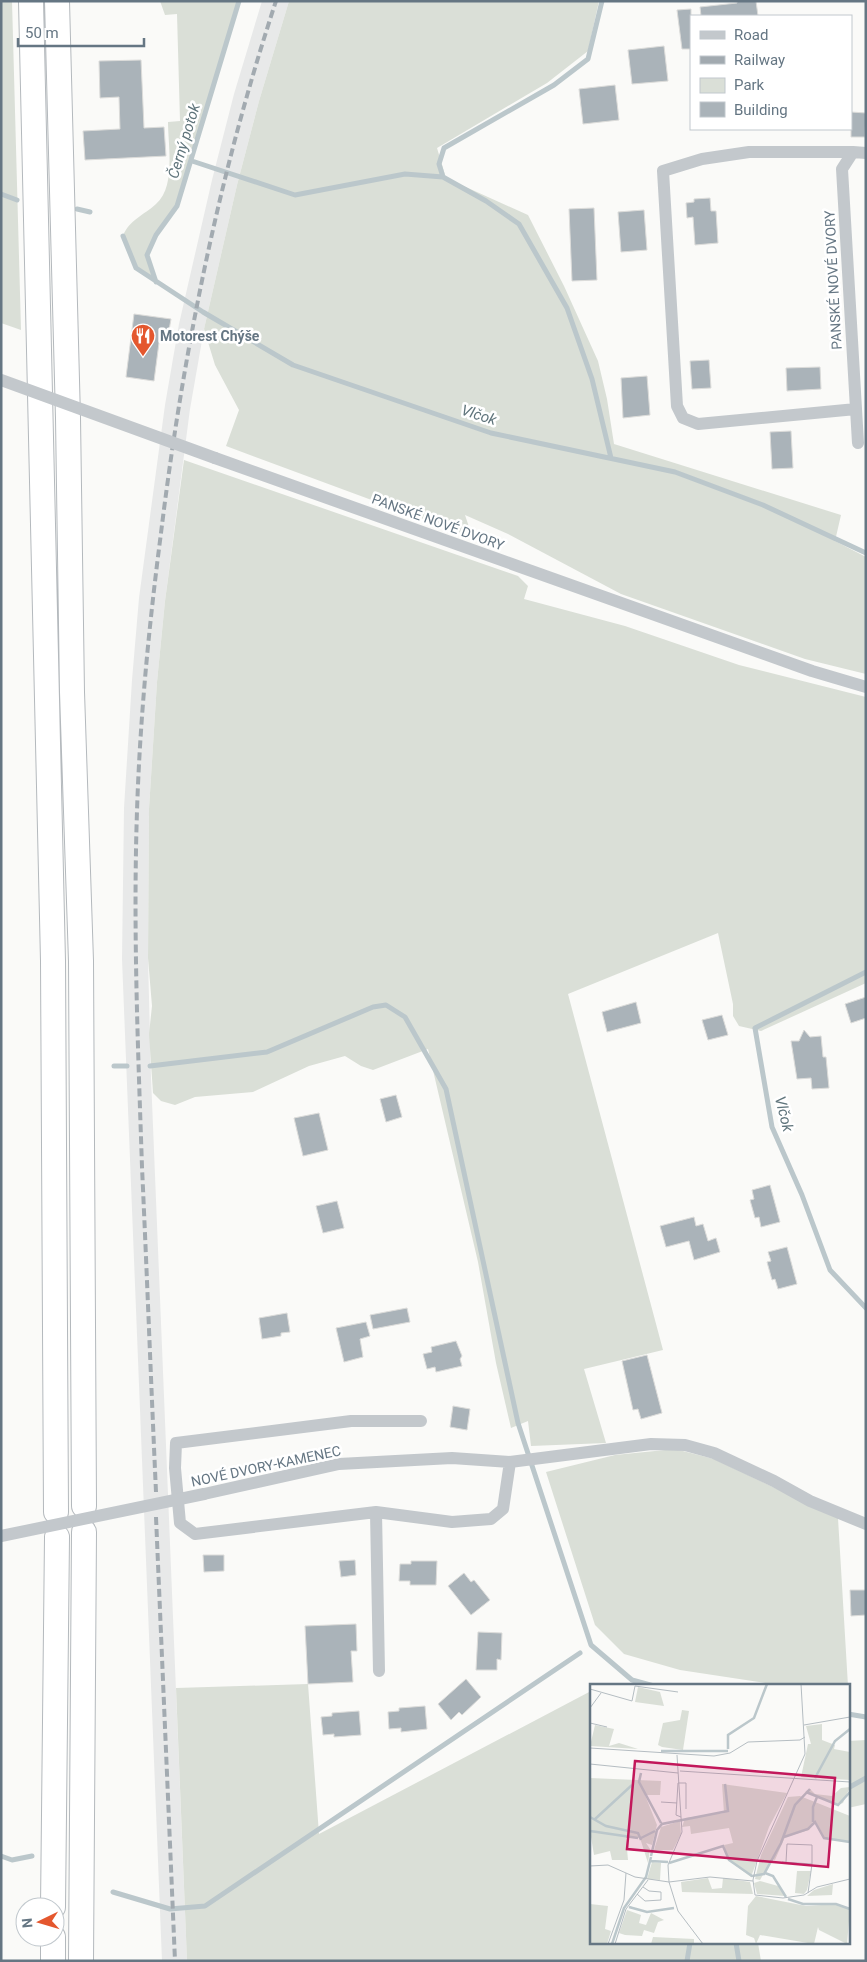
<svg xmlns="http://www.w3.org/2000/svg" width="867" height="1962" font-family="Roboto,sans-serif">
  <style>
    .built { fill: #e8e9e9 }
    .green { fill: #dadfd7 }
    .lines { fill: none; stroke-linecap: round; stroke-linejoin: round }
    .stream { stroke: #bbc7cb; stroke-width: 5 }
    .building { fill: #aab3b9; stroke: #dcdcda }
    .motorway-casing { stroke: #b4b9bd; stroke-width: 26 }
    .minor { stroke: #c3c8cc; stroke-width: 12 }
    .motorway { stroke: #fff; stroke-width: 24 }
    .rail { stroke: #a2aab0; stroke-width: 4; stroke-dasharray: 8 4; stroke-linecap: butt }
    .minor-bridge { stroke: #c3c8cc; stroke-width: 12 }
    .labels { text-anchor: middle; stroke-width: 5; stroke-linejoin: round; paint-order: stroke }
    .street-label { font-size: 14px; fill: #657683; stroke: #fff }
    .poi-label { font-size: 14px; font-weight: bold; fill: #657683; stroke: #fff; text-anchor: start }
    .water-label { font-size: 15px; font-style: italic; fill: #60757c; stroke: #fff }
    .inset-river { fill: none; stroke: #bbc7cb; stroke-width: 2.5 }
    .inset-road { fill: none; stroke: #b5bdc2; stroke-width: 1 }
    .view { fill: #c2185b; fill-opacity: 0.15; stroke: #c2185b; stroke-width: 2.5 }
    .inset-edge { fill: none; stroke: #657683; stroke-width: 2.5 }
  </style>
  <rect width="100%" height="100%" fill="#fafaf8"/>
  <path class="built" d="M 262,1 L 289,1 L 259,101 L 237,185 L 204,329 L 190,409 L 165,601 L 157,682 L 149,809 L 148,958 L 151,1077 L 187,1961 L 162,1961 L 122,959 L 124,808 L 132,680 L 139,598 L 165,405 L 179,324 L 212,180 L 234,94 Z"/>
  <path class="green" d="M 1,1 L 12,1 L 21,330 L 1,323 Z
    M 160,1 L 239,1 L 177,206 L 156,235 L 147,254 L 156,282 L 136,268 L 123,236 C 129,220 144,215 156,204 C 176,187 168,145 168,122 L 180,121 L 177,14 L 165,15 Z
    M 289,1 L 599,1 L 588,51 L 547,83 L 437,148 L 446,178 L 528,215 L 564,286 L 598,361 L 607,399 L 614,444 L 841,515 L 835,541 L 866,557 L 866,674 L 805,659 L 621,594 L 508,534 L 465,515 L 469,527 L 466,535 L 226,446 L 239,410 L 215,365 L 204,329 L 237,185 L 259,101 Z
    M 184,460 L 518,576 L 528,586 L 524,599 L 625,626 L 739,665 L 866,697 L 866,983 L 761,1031 L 739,1026 L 733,1016 L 733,1004 L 718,933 L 568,994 L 663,1350 L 584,1369 L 606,1443 L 531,1446 L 528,1421 L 511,1428 L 496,1363 L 478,1262 L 428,1049 L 373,1070 L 361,1066 L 345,1056 L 309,1066 L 253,1092 L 195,1097 L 175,1105 L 161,1101 L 153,1093 L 149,1034 L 152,1006 L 148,958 L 149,809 L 157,682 L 165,601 Z
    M 675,1449 L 714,1459 L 838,1518 L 848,1686 L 786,1686 L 680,1670 L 624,1654 L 595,1625 L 546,1472 L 615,1455 Z
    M 308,1684 L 319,1834 L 591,1691 L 591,1943 L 758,1943 L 761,1961 L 187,1961 L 176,1688 Z
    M 866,1740 L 866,1804 L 848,1808 L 848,1741 Z"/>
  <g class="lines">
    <path class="stream" d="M 602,1 L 588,59 L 554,85 L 444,148 L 439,164 L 443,177 L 486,201 L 519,224 L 567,308 L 592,379 L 611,458
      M 192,161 L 295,195 L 405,174 L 443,177
      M 1,194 L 17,200
      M 77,209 L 90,212
      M 123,236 L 136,268 L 203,312 L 293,365 L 491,433 L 675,472 L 763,505 L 866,553
      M 156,282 L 147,255 L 156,235 L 177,206 L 239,1
      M 866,972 L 755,1028 L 772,1127 L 802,1195 L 830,1270 L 866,1308
      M 114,1066 L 127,1066
      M 150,1066 L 267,1052 L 373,1007 L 386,1005 L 405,1017 L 446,1089 L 518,1423 L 591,1645 L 632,1680 L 654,1686
      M 848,1714 L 866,1717
      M 848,1788 L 866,1778
      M 1,1856 L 12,1860 L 32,1856
      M 113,1892 L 170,1909 L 205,1906 L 580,1653
      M 736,1943 L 739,1961
      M 687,1961 L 690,1943"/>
  </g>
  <path class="building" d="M 737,1 L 756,1 L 758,16 L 701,16 L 700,7 L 737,3 Z
    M 691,9 L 691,49 L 682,49 L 677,10 Z
    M 664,46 L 668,81 L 632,84 L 628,50 Z
    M 141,60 L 144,128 L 164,127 L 166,156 L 85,160 L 83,131 L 120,129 L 119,97 L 100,98 L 99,61 Z
    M 615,85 L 619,120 L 583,124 L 579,89 Z
    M 851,112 L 866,113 L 865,137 L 851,137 Z
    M 710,198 L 711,211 L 716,211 L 718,243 L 695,245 L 693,217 L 687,218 L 686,203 L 694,202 L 694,199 Z
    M 594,208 L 597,280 L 572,281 L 569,209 Z
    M 644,210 L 647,250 L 621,252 L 618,212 Z
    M 134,314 L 171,319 L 168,336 L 160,335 L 154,381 L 126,377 Z
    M 709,360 L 711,388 L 692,389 L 690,361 Z
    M 820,367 L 821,389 L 787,391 L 786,368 Z
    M 647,376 L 650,415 L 623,418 L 621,378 Z
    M 791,431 L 793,468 L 772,469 L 770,432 Z
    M 866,997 L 866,1018 L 851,1023 L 845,1004 Z
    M 636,1002 L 641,1023 L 607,1032 L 602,1012 Z
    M 722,1015 L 728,1035 L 708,1040 L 702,1020 Z
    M 804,1030 L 810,1037 L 821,1036 L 823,1057 L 826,1057 L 829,1088 L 812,1089 L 811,1078 L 797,1079 L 791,1041 L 799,1041 Z
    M 396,1095 L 402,1117 L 386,1122 L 380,1099 Z
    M 319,1113 L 328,1150 L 303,1156 L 294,1118 Z
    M 770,1185 L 780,1222 L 761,1227 L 759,1217 L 755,1218 L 750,1200 L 754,1199 L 752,1190 Z
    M 337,1201 L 344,1228 L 323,1233 L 316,1206 Z
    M 694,1217 L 696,1226 L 703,1224 L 708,1241 L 716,1238 L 720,1252 L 694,1260 L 689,1241 L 666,1247 L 660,1226 Z
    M 787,1247 L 797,1284 L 778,1289 L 775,1279 L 772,1280 L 767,1262 L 771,1261 L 768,1252 Z
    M 407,1308 L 410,1322 L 373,1329 L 370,1315 Z
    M 287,1313 L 290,1332 L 281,1333 L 281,1336 L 262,1339 L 259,1318 Z
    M 366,1322 L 370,1336 L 360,1339 L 363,1357 L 344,1362 L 336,1328 Z
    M 456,1341 L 462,1356 L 460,1359 L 462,1366 L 436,1372 L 435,1367 L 427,1369 L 423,1354 L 432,1352 L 431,1347 Z
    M 647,1355 L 662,1413 L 641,1419 L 638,1409 L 633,1410 L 622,1361 Z
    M 453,1406 L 470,1409 L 467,1430 L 450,1427 Z
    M 203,1555 L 224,1555 L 224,1571 L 204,1572 Z
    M 355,1560 L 356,1575 L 341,1577 L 339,1561 Z
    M 411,1561 L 437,1561 L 436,1585 L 410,1585 L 410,1581 L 399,1581 L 400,1564 L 411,1564 Z
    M 464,1573 L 471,1582 L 474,1580 L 490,1600 L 471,1615 L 448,1586 Z
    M 850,1590 L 866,1590 L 866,1615 L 851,1616 Z
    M 356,1624 L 357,1651 L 351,1651 L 353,1682 L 308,1684 L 305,1626 Z
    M 478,1632 L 502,1633 L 501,1660 L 497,1659 L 497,1670 L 476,1670 Z
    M 466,1679 L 481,1697 L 462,1715 L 459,1712 L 451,1720 L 438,1704 Z
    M 425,1706 L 427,1729 L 401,1732 L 401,1728 L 389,1729 L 388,1712 L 399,1711 L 399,1708 Z
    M 359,1711 L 361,1735 L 334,1737 L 334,1734 L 323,1735 L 321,1717 L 332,1716 L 332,1713 Z"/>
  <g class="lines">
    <defs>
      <path id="motorway" d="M 31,1 L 53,961 L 56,1512
        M 57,1 L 68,418 L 72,692 L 81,961 L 84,1506
        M 53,1907 L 57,1537
        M 53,1961 L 53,1937
        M 81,1961 L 84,1532"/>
    </defs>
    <use href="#motorway" class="motorway-casing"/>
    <path class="minor" d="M 853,152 L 749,152 L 702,159 L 663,171 L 677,406 L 683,418 L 698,424 L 856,409
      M 858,443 L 842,169 L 853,152 L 866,153
      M 215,458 L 812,671 L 866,687
      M 421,1421 L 351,1421 L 176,1443 L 175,1468 L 180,1523 L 195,1534 L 376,1512 L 452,1522 L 491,1519 L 503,1509 L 510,1462 L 651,1444 L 685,1445 L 714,1453 L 774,1481 L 810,1501 L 866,1524
      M 204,1494 L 339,1464 L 452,1458 L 510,1462
      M 376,1512 L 379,1671"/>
    <use href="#motorway" class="motorway"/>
    <path class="rail" d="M 156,1492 C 151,1383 147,1275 142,1167 C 138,1048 133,930 137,811 C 140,718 149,625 161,533 C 183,353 219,174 276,1
      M 156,1517 L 175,1961"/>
    <path class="minor-bridge" d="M 1,380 L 215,458
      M 1,1536 L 204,1494"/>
  </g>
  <defs>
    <symbol id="restaurant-pin" viewBox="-11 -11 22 30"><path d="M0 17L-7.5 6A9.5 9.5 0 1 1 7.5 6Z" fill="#e4572e" stroke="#fff"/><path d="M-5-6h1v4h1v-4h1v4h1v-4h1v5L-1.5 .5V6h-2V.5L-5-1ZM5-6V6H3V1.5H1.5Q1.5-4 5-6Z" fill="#fff"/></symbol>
  </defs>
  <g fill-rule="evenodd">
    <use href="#restaurant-pin" x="129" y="322" width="28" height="38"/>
  </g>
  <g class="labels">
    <g class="street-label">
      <text transform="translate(833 280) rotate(-93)" y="5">PANSKÉ NOVÉ DVORY</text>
      <text transform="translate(438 522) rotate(20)" y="5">PANSKÉ NOVÉ DVORY</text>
      <text transform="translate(266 1466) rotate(-12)" y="5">NOVÉ DVORY-KAMENEC</text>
    </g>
    <g class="poi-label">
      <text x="160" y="341">Motorest Chýše</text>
    </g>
    <g class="water-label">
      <text transform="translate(184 141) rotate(-73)" y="5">Černý potok</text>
      <text transform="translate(479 415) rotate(18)" y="5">Vlčok</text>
      <text transform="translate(784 1114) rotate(76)" y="5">Vlčok</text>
    </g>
  </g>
  <g transform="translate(590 1684)">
    <rect width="260" height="260" fill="#fafaf8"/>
    <path d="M 48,3 L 70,8 L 74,22 L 45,18 ZM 92,26 L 99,27 L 93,66 L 72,63 L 68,61 L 73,39 L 90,36 ZM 232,40 L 232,56 L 245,61 L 244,65 L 260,68 L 260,96 L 211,93 L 218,60 L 221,60 L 216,42 ZM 5,41 L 24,45 L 19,62 L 29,59 L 48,65 L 0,62 ZM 0,94 L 71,97 L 70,111 L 55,111 L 67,141 L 62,161 L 56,159 L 60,165 L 58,179 L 50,154 L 36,154 L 38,176 L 22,176 L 20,167 L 4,171 L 0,147 ZM 132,100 L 197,109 L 179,143 L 161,193 L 138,176 L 134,161 L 143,159 L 139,144 L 101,150 L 100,142 L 92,143 L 95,134 L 134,129 ZM 260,103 L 253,119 L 248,121 L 215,108 L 220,105 L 225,110 L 242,112 L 251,104 ZM 210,112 L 260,132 L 260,159 L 235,154 L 226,138 L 223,138 L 219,146 L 195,153 L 185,176 L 182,175 L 170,196 L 165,195 L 171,171 L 198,113 ZM 90,137 L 91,150 L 83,166 L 64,166 L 71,143 ZM 62,178 L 71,179 L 70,196 L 57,195 ZM 207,187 L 221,187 L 217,206 L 214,210 L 205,209 ZM 118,194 L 122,205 L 132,204 L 133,194 L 160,198 L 163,210 L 92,208 L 91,198 ZM 170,197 L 188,202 L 195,212 L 167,210 L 164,199 ZM 243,200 L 242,211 L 217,212 L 224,206 ZM 166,212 L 216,222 L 246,220 L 260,225 L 257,260 L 229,246 L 228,243 L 224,260 L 170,251 L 166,260 L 164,254 L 156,251 L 158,222 ZM 0,220 L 18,222 L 15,245 L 21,247 L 17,260 L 0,260 ZM 37,226 L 51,231 L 49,239 L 56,241 L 61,229 L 74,236 L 68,238 L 64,249 L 54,246 L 52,252 L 35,251 L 29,249 ZM 63,253 L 104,255 L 104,260 L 61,260 Z" fill="#dadfd7"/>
    <path class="inset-river" d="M 138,65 L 138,51 L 164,34 L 177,0M 71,67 L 138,67M 51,89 L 49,98 L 71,139M 225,94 L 245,57 L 260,45M 216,108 L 248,121 L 260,108M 0,133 L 16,142 L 48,149 L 51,156M 4,136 L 42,101M 223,138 L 223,123 L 227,113M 0,147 L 48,154M 194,153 L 218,145 L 225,138 L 234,154 L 260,158M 51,154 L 65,147M 61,172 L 67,146 L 72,140 L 138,127 L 135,100M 61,177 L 78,178M 79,179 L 133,162 L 139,176 L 162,192 L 174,190 L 191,159 L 205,121 L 220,105M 175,189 L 183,192 L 196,213M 198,215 L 213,220 L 246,220 L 260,225M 39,223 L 57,228 L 84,224M 22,260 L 34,224 L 56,193 L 61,173"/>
    <path class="inset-road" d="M 211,0 L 215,70 L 167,177 L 163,196 L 165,211 L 193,214 L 214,211 L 227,203 L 260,195M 0,5 L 42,17 L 45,2 L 88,8M 0,24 L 11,9M 0,39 L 17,43M 214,41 L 260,33M 0,64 L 124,72 L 140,69 L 158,58 L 210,56 L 215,53M 87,71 L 91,133M 0,80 L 88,89M 90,87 L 260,98M 71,118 L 87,119M 96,125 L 96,99 L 88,99 L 86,131 L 91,133 L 92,148 L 78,181 L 79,198 L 88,227 L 113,260M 192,178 L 222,180 L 218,209M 196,178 L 197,160 L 222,161 L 222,180M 0,182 L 18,181 L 45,193 L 79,198 L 120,193 L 163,197M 47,210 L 55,217 L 71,216 L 71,208 L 59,207 L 53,203M 18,260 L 34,216 L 36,189M 25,260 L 36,225 L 58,196"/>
    <path class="view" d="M 45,77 L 245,94 L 238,183 L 37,165 Z"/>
    <rect width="260" height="260" class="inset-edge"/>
  </g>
  <rect width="867" height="1962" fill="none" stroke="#657683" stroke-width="5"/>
  <rect x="690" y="15" width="162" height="115" fill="#ffffff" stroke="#c1c8cd"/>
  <rect x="700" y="31" width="25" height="8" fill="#c3c8cc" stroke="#c1c8cd"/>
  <text x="734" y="40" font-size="15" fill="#657683">Road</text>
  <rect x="700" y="56" width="25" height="8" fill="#a2aab0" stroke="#c1c8cd"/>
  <text x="734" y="65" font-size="15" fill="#657683">Railway</text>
  <rect x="700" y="78" width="25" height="15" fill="#dadfd7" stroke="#c1c8cd"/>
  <text x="734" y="90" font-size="15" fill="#657683">Park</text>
  <rect x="700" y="102" width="25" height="15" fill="#aab3b9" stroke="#c1c8cd"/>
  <text x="734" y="115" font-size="15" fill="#657683">Building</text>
  <g transform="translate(40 1922) rotate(265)"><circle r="24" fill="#ffffff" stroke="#c1c8cd"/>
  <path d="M0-4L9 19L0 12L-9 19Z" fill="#e4572e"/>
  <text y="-8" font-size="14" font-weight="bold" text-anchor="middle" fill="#657683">N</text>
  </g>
  <path d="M18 38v8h126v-8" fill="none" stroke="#657683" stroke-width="2.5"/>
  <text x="25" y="38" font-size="15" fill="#657683" stroke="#ffffff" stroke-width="4" paint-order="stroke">50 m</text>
</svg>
